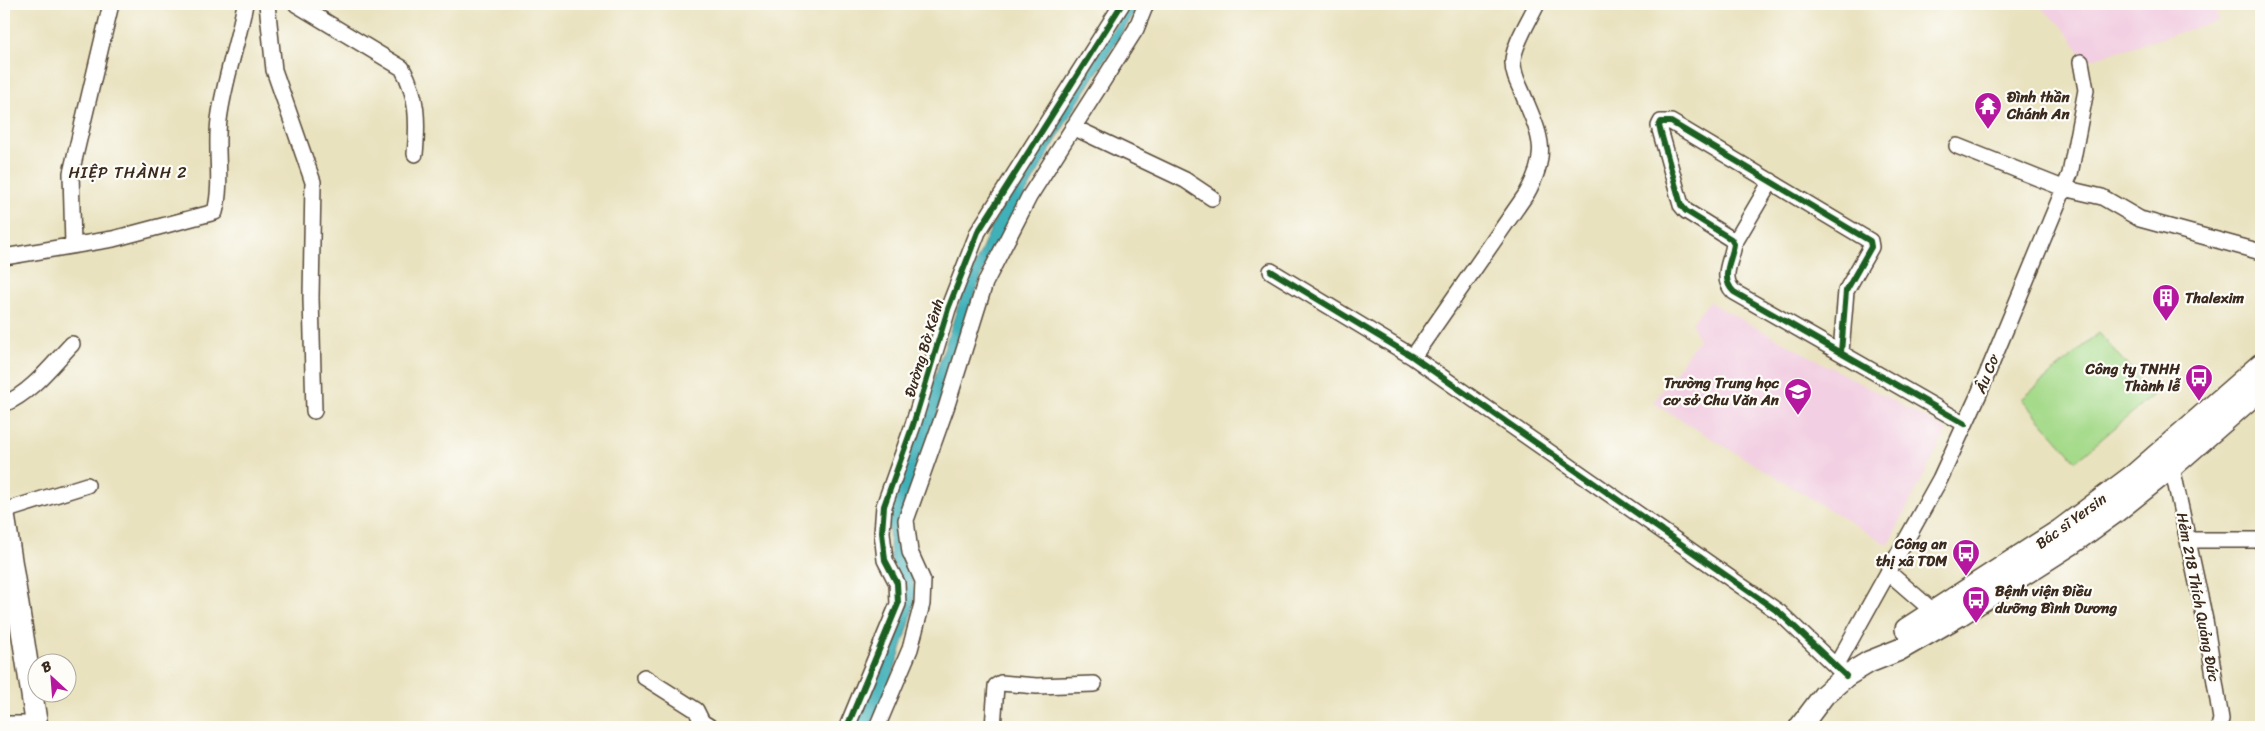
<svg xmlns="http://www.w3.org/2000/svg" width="2265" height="731" font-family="Sriracha,sans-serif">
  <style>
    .built { fill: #f2cfe2 }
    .green { fill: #a5da8a; stroke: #708254 }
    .water { fill: #40b0b9; stroke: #3e6d6c }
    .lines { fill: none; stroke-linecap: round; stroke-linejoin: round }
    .street-casing { stroke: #554636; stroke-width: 18 }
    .secondary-casing { stroke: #554636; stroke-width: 24 }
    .street { stroke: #fff; stroke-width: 15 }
    .secondary { stroke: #fff; stroke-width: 21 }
    .cycleway-casing { stroke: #fdfcf7; stroke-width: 9 }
    .cycleway { stroke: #1b5e20; stroke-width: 6 }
    .labels { text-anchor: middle; stroke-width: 4.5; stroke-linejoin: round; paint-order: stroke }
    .poi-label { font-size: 15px; font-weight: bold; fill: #3b2a1e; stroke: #fdfcf7; text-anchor: start }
    .street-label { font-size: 15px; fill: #3b2a1e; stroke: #fdfcf7 }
    .neighbourhood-label { font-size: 16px; letter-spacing: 1px; fill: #3b2a1e; stroke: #fdfcf7 }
  </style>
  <rect width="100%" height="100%" fill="#fdfcf7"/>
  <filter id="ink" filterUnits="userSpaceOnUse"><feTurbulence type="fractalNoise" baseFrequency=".02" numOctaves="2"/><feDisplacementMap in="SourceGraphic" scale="10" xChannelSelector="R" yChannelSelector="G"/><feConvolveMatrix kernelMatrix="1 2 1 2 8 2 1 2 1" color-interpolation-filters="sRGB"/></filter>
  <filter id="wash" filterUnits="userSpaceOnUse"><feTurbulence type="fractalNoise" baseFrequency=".0096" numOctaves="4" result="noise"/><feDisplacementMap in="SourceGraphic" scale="20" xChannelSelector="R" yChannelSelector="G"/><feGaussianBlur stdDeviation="1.12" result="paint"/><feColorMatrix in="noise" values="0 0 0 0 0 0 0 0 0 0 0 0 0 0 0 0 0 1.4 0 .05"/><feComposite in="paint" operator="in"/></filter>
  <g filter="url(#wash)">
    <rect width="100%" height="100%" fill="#e9e2bf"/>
    <path class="built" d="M 2031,4 L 2215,4 L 2218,21 L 2085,61 L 2072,39 L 2060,24 L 2041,8 Z
      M 1709,302 L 1947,430 L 1888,545 L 1653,403 L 1698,340 L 1692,322 Z"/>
    <path class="green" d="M 2099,333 L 2153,395 L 2076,461 L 2022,399 Z"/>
    <path class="water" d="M 1126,8 L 1135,12 L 1071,114 L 987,262 L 969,311 L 933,427 L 901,521 L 901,541 L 916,592 L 911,619 L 892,677 L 870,727 L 855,727 L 898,629 L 906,597 L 902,581 L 891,561 L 888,518 L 961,297 L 995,219 Z"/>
  </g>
  <g filter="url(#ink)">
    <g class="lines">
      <defs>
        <path id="street" d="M 267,4 L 274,70 L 313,182 L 311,298 L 314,411
          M 296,4 L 402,68 C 418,95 418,123 415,154
          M 1073,127 L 1185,180 L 1212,198
          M 1957,146 L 2063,188 L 2102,197 L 2140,219 L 2261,252
          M 1734,244 L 1771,181
          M 73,245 L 71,173 L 111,4
          M 4,257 L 113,239 L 215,212 C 223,182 215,151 219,120 C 224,80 238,43 245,4
          M 1271,271 L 1413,357 L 1780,613 L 1846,676
          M 1841,352 L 1846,291 L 1871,247 L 1870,241 L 1671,122 L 1661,122 L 1659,126 L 1681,205 L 1686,211 L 1731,239 L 1734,244 C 1732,261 1719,277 1734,292 L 1965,424
          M 1413,357 L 1527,193 C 1551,150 1539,134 1522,92 C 1518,83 1513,74 1513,63 C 1512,47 1530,19 1537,4
          M 4,404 C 31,393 52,365 72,344
          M 2172,467 L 2205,620 L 2221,719 L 2219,727
          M 4,511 L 87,485
          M 2188,540 L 2261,540
          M 1888,572 L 1934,612
          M 1836,666 L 1940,479 L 1978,396 L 2070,174 L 2086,90 L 2081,62
          M 644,677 L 696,710 L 702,722 L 710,727
          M 4,724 L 37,724
          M 847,727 L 898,604 L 897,583 L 885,560 L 882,532 L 884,506 L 913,425 L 948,309 L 978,232 L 1122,4
          M 877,727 L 910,649 L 922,604 L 923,581 L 910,552 L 906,520 L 946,408 L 985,283 L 1029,197 L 1136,29 L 1146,4
          M 993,727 L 996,686 L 1001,683 L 1037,686 L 1094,684"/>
        <path id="secondary" d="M 4,515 L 37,727
          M 1906,629 L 2060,530 L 2135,474 L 2261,364
          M 1800,727 L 1824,695 L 1846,676 L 1869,662 L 1899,650 L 1960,615 L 2070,545 L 2113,514 L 2172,467 L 2261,389"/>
      </defs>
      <use href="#street" class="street-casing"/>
      <use href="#secondary" class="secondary-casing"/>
      <use href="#street" class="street"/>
      <use href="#secondary" class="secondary"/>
      <defs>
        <path id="cycleway" d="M 1271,271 L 1413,357 L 1780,613 L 1846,676
          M 1841,352 L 1846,291 L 1871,247 L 1870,241 L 1671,122 L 1661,122 L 1659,126 L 1681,205 L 1686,211 L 1731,239 L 1734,244 C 1732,261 1719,277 1734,292 L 1965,424
          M 847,727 L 898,604 L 897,583 L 885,560 L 882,532 L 884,506 L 913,425 L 948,309 L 978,232 L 1122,4"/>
      </defs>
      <use href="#cycleway" class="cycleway-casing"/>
      <use href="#cycleway" class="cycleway"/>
    </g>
  </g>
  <defs>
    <symbol id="temple-pin" viewBox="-11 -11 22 30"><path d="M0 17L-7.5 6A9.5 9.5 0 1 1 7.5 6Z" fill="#b5179e" stroke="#fdfcf7"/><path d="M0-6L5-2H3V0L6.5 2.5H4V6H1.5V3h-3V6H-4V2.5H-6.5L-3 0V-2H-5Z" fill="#fff"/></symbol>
    <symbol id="building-pin" viewBox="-11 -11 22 30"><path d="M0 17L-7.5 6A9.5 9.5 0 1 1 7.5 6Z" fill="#b5179e" stroke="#fdfcf7"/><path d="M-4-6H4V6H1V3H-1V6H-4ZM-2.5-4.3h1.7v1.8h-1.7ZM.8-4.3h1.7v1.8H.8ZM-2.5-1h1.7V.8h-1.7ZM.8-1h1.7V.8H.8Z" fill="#fff"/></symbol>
    <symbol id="bus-pin" viewBox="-11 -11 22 30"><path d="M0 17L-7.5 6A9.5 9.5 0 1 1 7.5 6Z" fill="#b5179e" stroke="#fdfcf7"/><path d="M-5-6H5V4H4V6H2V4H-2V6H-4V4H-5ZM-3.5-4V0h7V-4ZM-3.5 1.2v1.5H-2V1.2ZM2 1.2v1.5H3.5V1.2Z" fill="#fff"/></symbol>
    <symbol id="school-pin" viewBox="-11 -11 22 30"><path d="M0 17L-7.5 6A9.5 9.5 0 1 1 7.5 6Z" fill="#b5179e" stroke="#fdfcf7"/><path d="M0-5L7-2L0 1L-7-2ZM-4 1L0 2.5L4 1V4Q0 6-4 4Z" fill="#fff"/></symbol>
  </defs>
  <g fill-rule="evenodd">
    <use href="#temple-pin" x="1972" y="90" width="32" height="43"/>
    <use href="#building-pin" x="2150" y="282" width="32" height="43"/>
    <use href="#bus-pin" x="2183" y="362" width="32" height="43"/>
    <use href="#school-pin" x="1782" y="376" width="32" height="43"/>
    <use href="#bus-pin" x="1950" y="537" width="32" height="43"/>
    <use href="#bus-pin" x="1960" y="584" width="32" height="43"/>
  </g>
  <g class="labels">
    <g class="poi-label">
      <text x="2007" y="102">Đình thần<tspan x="2007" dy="17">Chánh An</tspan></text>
      <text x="2185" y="303">Thalexim</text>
      <text x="2180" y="374" text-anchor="end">Công ty TNHH<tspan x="2180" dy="17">Thành lễ</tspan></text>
      <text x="1779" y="388" text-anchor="end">Trường Trung học<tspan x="1779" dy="17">cơ sở Chu Văn An</tspan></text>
      <text x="1947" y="549" text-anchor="end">Công an<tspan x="1947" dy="17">thị xã TDM</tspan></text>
      <text x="1995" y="596">Bệnh viện Điều<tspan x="1995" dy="17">dưỡng Bình Dương</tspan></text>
    </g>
    <g class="street-label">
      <text transform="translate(924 348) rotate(-73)" y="5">Đường Bờ Kênh</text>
      <text transform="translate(1987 374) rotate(-68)" y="5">Âu Cơ</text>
      <text transform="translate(2071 521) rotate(-36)" y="5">Bác sĩ Yersin</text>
      <text transform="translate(2198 597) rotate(79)" y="5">Hẻm 218 Thích Quảng Đức</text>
    </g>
    <g class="neighbourhood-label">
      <text x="128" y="178">HIỆP THÀNH 2</text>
    </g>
  </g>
  <rect width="2265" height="731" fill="none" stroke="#fdfcf7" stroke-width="20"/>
  <g transform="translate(52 678) rotate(334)"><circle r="24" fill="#fdfcf7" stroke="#afa8a0"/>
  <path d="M0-4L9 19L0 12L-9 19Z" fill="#b5179e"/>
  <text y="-8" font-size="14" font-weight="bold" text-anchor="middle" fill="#3b2a1e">B</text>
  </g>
</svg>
